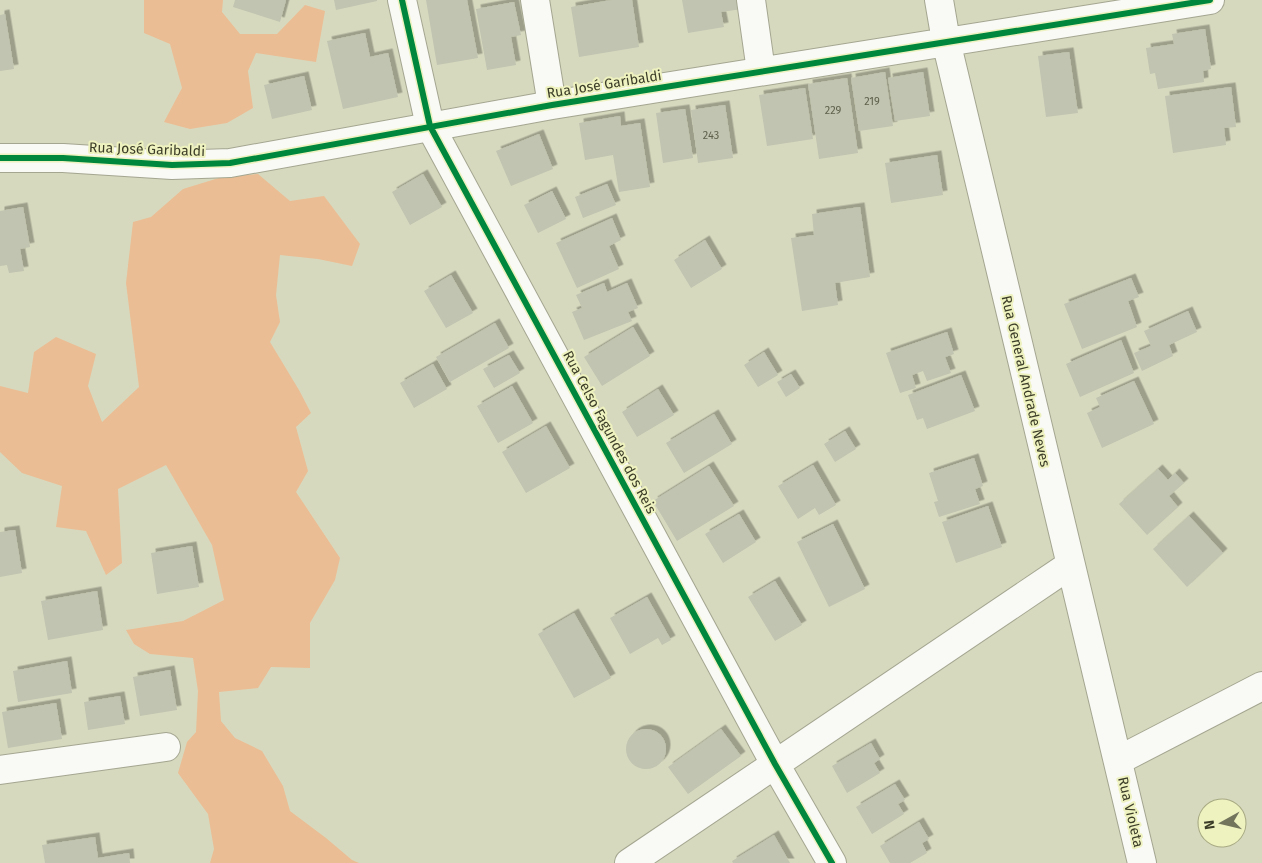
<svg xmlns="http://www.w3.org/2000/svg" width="1262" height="863" font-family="'Fira Sans',sans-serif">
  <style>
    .green { fill: #ebbd94 }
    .building { fill: #c0c4b0; filter: url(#shadow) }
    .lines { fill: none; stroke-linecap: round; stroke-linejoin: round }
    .minor-casing { stroke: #a4a690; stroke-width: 30 }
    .minor { stroke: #f9f9f5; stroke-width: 28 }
    .cycleway-casing { stroke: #eef2bf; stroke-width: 9 }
    .cycleway { stroke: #00873e; stroke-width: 6 }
    .labels { text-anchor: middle; stroke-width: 4; stroke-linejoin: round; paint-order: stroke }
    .number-label { font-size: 11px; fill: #5f614c }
    .street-label { font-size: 14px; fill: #3c3d28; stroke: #eef2bf }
  </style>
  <defs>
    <filter id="shadow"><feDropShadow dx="4.5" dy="-4.5" stdDeviation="0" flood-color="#0004"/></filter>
  </defs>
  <rect width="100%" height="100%" fill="#d7d9be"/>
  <path class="green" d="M 144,0 L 223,0 L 222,12 L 240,34 L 277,34 L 305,5 L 325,11 L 316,62 L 256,53 L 248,71 L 253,108 L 227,123 L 190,129 L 164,122 L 182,88 L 170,44 L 144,33 Z
    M 258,174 L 290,201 L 324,196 L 360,244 L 352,266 L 318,259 L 280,255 L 276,295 L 280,322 L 270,342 L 299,390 L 311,413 L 296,427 L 308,471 L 296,492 L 340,558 L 335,580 L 310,623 L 310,668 L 271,667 L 258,688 L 219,692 L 221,721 L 235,738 L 262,751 L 283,786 L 290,811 L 326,838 L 352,860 L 359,863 L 210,863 L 214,849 L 208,814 L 178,773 L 187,742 L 196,732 L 198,691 L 193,658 L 150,654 L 134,644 L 126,630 L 183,621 L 224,600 L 212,545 L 166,465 L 118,489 L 122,563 L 106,575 L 86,531 L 56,527 L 62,486 L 22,473 L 0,452 L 0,386 L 28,393 L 34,352 L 56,337 L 96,354 L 88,386 L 102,422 L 139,387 L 126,283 L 133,222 L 151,217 L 183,189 L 222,177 Z"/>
  <path class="building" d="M 235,0 L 286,0 L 280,22 L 233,7 Z
    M 334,0 L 377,0 L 377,1 L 336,10 Z
    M 426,0 L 467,0 L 478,58 L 437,65 Z
    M 611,0 L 632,0 L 639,47 L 579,57 L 571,7 Z
    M 682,0 L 740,0 L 742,9 L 721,12 L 724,27 L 688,33 Z
    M 514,2 L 521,35 L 511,37 L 516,65 L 487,70 L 476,9 Z
    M 5,14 L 14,69 L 0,71 L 0,15 Z
    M 1205,29 L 1211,69 L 1203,71 L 1204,82 L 1158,89 L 1155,73 L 1150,74 L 1146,48 L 1174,44 L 1172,34 Z
    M 365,33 L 370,57 L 388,53 L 398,97 L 343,109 L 327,41 Z
    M 1069,52 L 1078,113 L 1046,117 L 1038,56 Z
    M 885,72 L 893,126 L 859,131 L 851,78 Z
    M 923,72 L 930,116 L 895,121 L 888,78 Z
    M 304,76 L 312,110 L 272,119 L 264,85 Z
    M 847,78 L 858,153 L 819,159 L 808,84 Z
    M 1231,87 L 1236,127 L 1224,128 L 1226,145 L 1173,153 L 1165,96 Z
    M 805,88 L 813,139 L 767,146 L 759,95 Z
    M 725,105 L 733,158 L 698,163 L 691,110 Z
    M 685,109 L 693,158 L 663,163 L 656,113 Z
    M 620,116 L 621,126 L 640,123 L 650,187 L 619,192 L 613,155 L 585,160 L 579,123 Z
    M 539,134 L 553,169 L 511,186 L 496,151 Z
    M 937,155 L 943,195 L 891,203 L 885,163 Z
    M 423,174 L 442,207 L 410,225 L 392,192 Z
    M 607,184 L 616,205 L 583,218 L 575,197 Z
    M 552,191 L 566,219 L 538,233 L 524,205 Z
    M 23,207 L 30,247 L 20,249 L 24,271 L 9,273 L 7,265 L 0,266 L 0,211 Z
    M 860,207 L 870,277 L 835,283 L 838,305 L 802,311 L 791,238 L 814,235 L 812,214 Z
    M 612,218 L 621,240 L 609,246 L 619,269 L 577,288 L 556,243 Z
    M 705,240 L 722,269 L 691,288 L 674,260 Z
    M 451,275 L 473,313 L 446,328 L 424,291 Z
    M 1131,278 L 1139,297 L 1128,301 L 1137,327 L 1082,349 L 1064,304 Z
    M 604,283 L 607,292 L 627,283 L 638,308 L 628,312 L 632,321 L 584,340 L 572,312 L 582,308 L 576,295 Z
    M 1188,311 L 1197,332 L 1169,345 L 1173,356 L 1142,371 L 1134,353 L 1151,346 L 1144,331 Z
    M 495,323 L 509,348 L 450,382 L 436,357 Z
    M 633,327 L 650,356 L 602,386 L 584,357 Z
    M 947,332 L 954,354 L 945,357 L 951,373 L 927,381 L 923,371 L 912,375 L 916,388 L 900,393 L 886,353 Z
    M 1121,340 L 1134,373 L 1080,397 L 1066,364 Z
    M 764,352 L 778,375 L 758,387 L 744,365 Z
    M 509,355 L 520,373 L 494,388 L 483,369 Z
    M 433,364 L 447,389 L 414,408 L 400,383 Z
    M 791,374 L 800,388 L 786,397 L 777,382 Z
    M 961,375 L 975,411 L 927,429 L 923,418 L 917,420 L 908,395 Z
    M 1134,381 L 1154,424 L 1102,448 L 1087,413 L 1100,407 L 1096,398 Z
    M 512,386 L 533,423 L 498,443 L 477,406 Z
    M 658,389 L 674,415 L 637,437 L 622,412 Z
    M 714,414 L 732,444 L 684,473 L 666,443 Z
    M 546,426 L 570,468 L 526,493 L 502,452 Z
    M 845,431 L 856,449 L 835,462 L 824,444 Z
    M 974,458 L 983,486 L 975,489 L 980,504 L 939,517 L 934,502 L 938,501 L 929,473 Z
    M 813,465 L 836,505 L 819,515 L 815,508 L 798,519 L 778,486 Z
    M 709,466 L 734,506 L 677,541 L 653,501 Z
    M 1158,469 L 1168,480 L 1175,473 L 1184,483 L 1169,496 L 1178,507 L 1147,535 L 1119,504 Z
    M 988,506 L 1002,547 L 956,563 L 942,522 Z
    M 739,514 L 756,542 L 723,563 L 705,534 Z
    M 1189,516 L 1223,553 L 1187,587 L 1153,549 Z
    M 833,524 L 865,589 L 829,607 L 797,542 Z
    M 15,530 L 22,573 L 0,577 L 0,532 Z
    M 192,546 L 199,587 L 157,594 L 151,553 Z
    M 775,581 L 802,625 L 775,641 L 748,597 Z
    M 97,591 L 103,630 L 48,640 L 41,601 Z
    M 647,597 L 671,640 L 662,645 L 658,638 L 630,654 L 610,618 Z
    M 574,613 L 611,678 L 574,698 L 538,634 Z
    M 67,661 L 72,693 L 18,702 L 13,671 Z
    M 170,670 L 177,710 L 140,716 L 133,677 Z
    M 120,696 L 125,724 L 88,730 L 84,702 Z
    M 56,703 L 62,739 L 8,748 L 2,712 Z
    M 721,729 L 741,756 L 688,794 L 668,767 Z
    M626 749a20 20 0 1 1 40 0a20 20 0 1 1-40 0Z
    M 871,743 L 880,759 L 874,763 L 880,773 L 847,793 L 832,766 Z
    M 895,784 L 905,800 L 898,804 L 904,814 L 872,834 L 856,807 Z
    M 919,822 L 929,839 L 922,843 L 927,853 L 910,863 L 890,863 L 880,846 Z
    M 774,835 L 790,863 L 733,863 L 732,861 Z
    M 95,837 L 98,858 L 129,853 L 130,863 L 45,863 L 42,845 Z"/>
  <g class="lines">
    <defs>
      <path id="minor" d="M 402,0 L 430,126 L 775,764 L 832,863
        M 535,0 L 552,105
        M 751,0 L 761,71
        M 939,0 L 946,41 L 1142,863
        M 0,158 L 63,158 L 172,165 L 230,163 L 552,105 L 1210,0
        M 1119,760 L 1262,686
        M 0,770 L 166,747
        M 629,863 L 1070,565"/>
    </defs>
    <use href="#minor" class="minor-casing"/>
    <use href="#minor" class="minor"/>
    <defs>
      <path id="cycleway" d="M 402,0 L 430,126 L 775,764 L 832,863
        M 0,158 L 63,158 L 172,165 L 230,163 L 552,105 L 1210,0"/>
    </defs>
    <use href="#cycleway" class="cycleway-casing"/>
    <use href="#cycleway" class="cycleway"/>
  </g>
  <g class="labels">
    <g class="number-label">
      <text x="872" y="105">219</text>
      <text x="833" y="114">229</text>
      <text x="711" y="139">243</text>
    </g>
    <g class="street-label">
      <text transform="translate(604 84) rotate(-9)" y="5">Rua José Garibaldi</text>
      <text transform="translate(147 149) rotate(2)" y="5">Rua José Garibaldi</text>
      <text transform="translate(1026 381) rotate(77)" y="5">Rua General Andrade Neves</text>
      <text transform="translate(610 432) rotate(62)" y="5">Rua Celso Fagundes dos Reis</text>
      <text transform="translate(1131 812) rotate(77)" y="5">Rua Violeta</text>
    </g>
  </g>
  <g transform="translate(1222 823) rotate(262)"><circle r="24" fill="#eef2bf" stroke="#a7aa83"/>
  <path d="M0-4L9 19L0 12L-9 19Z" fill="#72745c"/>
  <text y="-8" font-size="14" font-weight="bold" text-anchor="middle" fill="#3c3d28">N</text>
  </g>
</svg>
